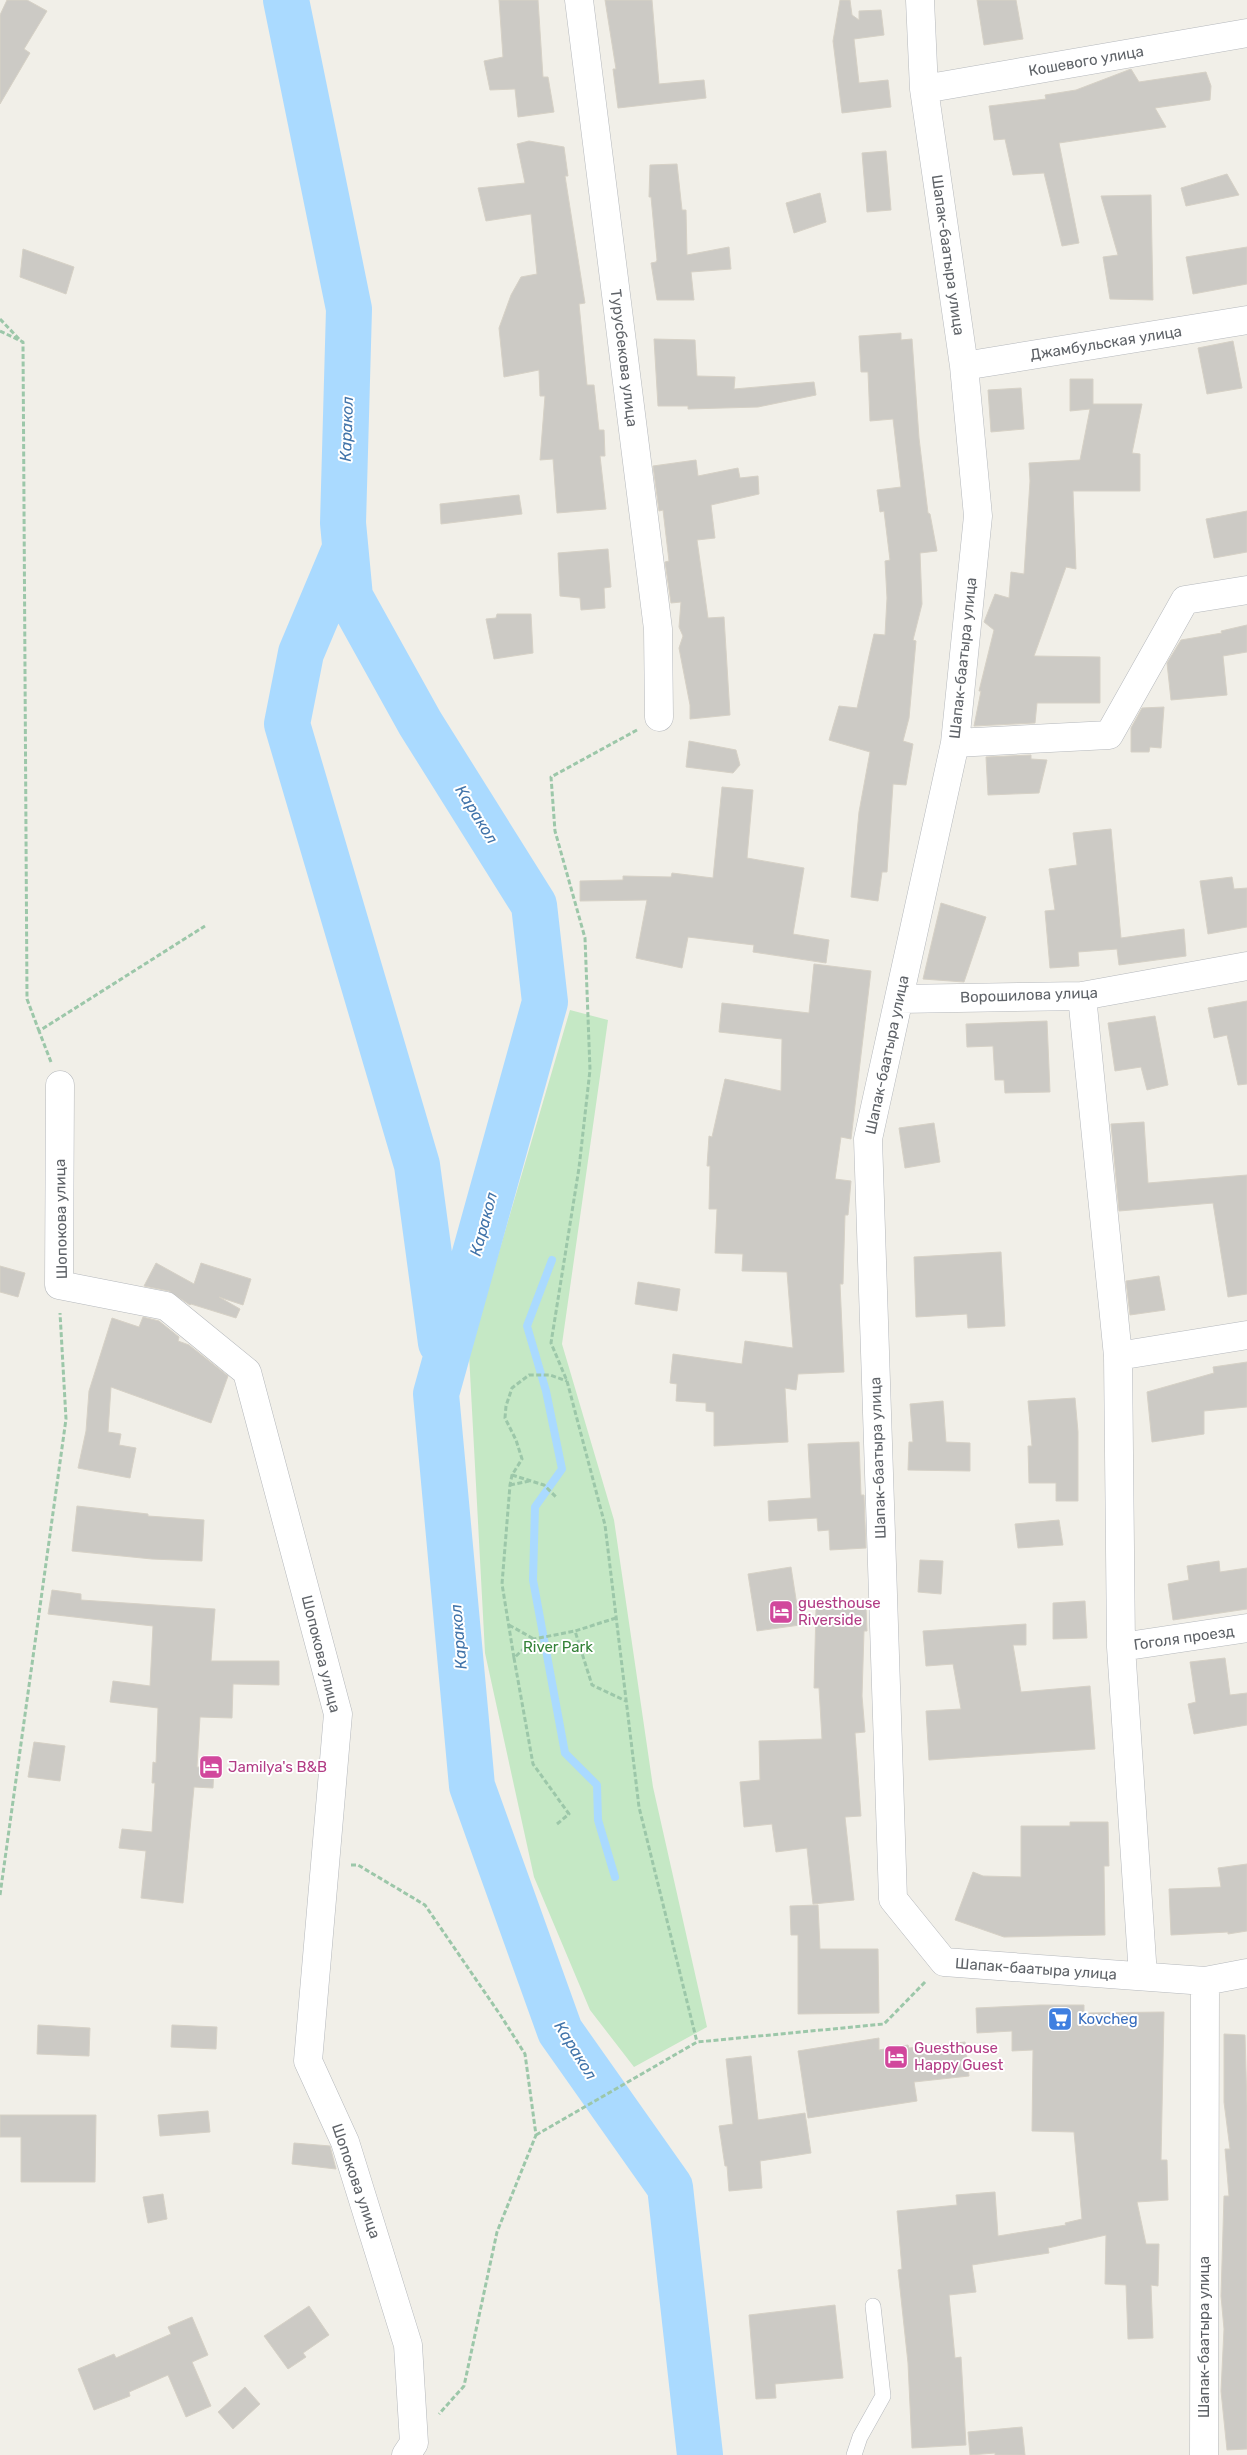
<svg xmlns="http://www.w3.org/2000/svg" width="1247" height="2455" font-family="Rubik,sans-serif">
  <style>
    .green { fill: #c5e8c5 }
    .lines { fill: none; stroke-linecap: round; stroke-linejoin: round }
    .stream { stroke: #aadaff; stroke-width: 8 }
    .river { stroke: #aadaff; stroke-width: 46 }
    .building { fill: #cccac5; stroke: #d6d1c6 }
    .service-casing { stroke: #b5b8bc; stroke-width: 16 }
    .minor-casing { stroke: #b5b8bc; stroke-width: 29 }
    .path { stroke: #9cc7a9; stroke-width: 3; stroke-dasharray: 5 2.5; stroke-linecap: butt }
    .service { stroke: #fff; stroke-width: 15 }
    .minor { stroke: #fff; stroke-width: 28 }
    .labels { text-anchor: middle; stroke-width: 4; stroke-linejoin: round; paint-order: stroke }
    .street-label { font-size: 15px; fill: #5f6368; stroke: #fff }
    .hotel-label { font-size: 15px; fill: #b23c85; stroke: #fff; text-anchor: start }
    .park-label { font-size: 15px; fill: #348238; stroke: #fff }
    .shop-label { font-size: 15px; fill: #366cbe; stroke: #fff; text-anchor: start }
    .water-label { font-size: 16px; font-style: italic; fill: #4174aa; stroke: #fff }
  </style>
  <rect width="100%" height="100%" fill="#f1efe8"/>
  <path class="green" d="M 570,1010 L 608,1020 L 562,1344 L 614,1520 L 653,1787 L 707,2027 L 634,2067 L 590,2010 L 534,1877 L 485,1653 L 469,1354 Z"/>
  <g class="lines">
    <path class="stream" d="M 552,1260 L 527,1326 L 546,1391 L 562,1469 L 535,1507 L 533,1580 L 565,1753 L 597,1785 L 598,1820 L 615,1877"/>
    <path class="river" d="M 286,0 L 349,309 L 343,523 L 350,597 L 420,723 L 534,905 L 545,1002 L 436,1394 L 472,1786 L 560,2031 L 670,2187 L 700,2455
      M 344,551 L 301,653 L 287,724 L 417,1165 L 441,1343"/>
  </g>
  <path class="building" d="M 7,0 L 27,0 L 47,11 L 24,49 L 30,53 L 0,104 L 0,15 Z
    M 499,0 L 538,0 L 543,77 L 548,77 L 554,112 L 518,117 L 515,89 L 490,90 L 484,61 L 503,57 Z
    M 605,0 L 652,0 L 659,84 L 704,80 L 706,98 L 618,108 L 613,69 L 616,69 Z
    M 840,0 L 850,0 L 852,15 L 859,20 L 859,11 L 881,10 L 884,35 L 854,39 L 859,83 L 888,80 L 891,107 L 842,113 L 833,41 Z
    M 977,0 L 1016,0 L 1023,39 L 984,45 Z
    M 1131,69 L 1139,82 L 1206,72 L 1211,86 L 1210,100 L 1155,108 L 1166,127 L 1059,143 L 1079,243 L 1062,246 L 1044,173 L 1013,175 L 1005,139 L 994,140 L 989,106 L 1046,99 L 1045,95 L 1076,90 Z
    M 529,141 L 564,147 L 568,176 L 565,176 L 585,303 L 579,304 L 587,385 L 594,385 L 599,430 L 604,430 L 605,456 L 600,456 L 606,509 L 557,513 L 553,459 L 540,460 L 545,396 L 540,396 L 539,370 L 504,377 L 499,328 L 511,295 L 521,277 L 537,274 L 531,214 L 486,221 L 478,188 L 525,183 L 517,144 Z
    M 886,151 L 891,210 L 867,212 L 862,153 Z
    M 677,164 L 682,210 L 686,210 L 687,255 L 729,247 L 731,269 L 691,272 L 694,300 L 657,300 L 651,263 L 656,262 L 657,260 L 651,197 L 649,197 L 650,165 Z
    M 1227,174 L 1239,195 L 1186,206 L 1181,188 Z
    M 820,193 L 826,222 L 794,233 L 786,203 Z
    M 1151,195 L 1153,300 L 1110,299 L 1103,257 L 1118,255 L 1101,196 Z
    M 1247,247 L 1247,284 L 1193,294 L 1186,257 Z
    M 23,249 L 74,267 L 66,294 L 20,277 Z
    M 901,333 L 901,340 L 912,339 L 919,438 L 928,513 L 930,514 L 937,551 L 920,553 L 922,604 L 913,640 L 916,641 L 909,718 L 903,741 L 913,744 L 906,785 L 893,784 L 887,872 L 882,872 L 878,901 L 851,897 L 859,812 L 870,752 L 829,740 L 839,706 L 857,708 L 874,634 L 885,635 L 887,598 L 885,561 L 890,560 L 884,511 L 880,512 L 877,490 L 901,487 L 893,419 L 870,421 L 868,372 L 861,372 L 859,336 Z
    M 654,339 L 695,340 L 697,376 L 735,377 L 734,389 L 814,382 L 816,395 L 758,407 L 688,409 L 688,406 L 658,406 Z
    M 1233,341 L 1242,388 L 1207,394 L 1198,348 Z
    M 1070,379 L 1093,379 L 1093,404 L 1142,404 L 1132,453 L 1140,454 L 1140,491 L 1073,491 L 1076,569 L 1066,567 L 1034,656 L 1100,657 L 1100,703 L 1037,703 L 1035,723 L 974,726 L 981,691 L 979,691 L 994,630 L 984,622 L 995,594 L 1009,598 L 1011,572 L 1024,574 L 1030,481 L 1029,463 L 1080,460 L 1090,409 L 1070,411 Z
    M 1021,388 L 1024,429 L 991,432 L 988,390 Z
    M 696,460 L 698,476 L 738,468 L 740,478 L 758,476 L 759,494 L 711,505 L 715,538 L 697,540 L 708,618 L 724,617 L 730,715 L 690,719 L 690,705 L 679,648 L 683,636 L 679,627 L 681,602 L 671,603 L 665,562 L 669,561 L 663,510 L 659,511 L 653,466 Z
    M 519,495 L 522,514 L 441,524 L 440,504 Z
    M 1247,511 L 1247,552 L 1214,558 L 1206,519 Z
    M 608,549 L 611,587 L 604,588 L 605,608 L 581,610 L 580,598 L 560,596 L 558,553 Z
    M 497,614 L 531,614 L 533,653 L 494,659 L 486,619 L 496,618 Z
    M 1247,625 L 1247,652 L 1223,656 L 1227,695 L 1171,700 L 1167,663 L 1181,640 L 1222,633 L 1221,631 Z
    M 1164,707 L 1161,748 L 1150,747 L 1149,752 L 1131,752 L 1131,728 L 1142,708 Z
    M 689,741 L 736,750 L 740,765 L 733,773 L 686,767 Z
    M 1031,755 L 1031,759 L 1047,760 L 1039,793 L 988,795 L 986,757 Z
    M 722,787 L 753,790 L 747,858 L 804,868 L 793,934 L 829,940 L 826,963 L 753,952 L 754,945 L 688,937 L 682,968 L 636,958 L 647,900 L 580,901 L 580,881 L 623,880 L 623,876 L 671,877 L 672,873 L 713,878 Z
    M 1111,829 L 1121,938 L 1184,929 L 1186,956 L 1119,965 L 1117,949 L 1078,952 L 1079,966 L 1050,968 L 1045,911 L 1055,910 L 1049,869 L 1077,865 L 1073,833 Z
    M 1232,877 L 1234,889 L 1247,888 L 1247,927 L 1208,934 L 1200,881 Z
    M 941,903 L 986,917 L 964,982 L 923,979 Z
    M 814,964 L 871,971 L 851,1139 L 841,1137 L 835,1179 L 851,1181 L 848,1215 L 845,1215 L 843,1284 L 840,1284 L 844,1372 L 798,1374 L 796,1390 L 785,1388 L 788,1442 L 714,1446 L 714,1412 L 706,1411 L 706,1403 L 676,1401 L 677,1384 L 670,1383 L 673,1354 L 742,1364 L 745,1341 L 793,1348 L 787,1272 L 742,1271 L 743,1254 L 715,1253 L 717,1209 L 709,1209 L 710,1166 L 707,1166 L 709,1136 L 712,1137 L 725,1079 L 781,1091 L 782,1039 L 719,1032 L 722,1003 L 809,1013 Z
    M 1247,1001 L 1247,1084 L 1238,1085 L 1227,1035 L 1214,1038 L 1208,1008 Z
    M 1155,1016 L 1168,1085 L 1147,1090 L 1141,1067 L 1115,1071 L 1108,1023 Z
    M 1047,1021 L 1050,1092 L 1005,1093 L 1004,1080 L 995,1080 L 993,1046 L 967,1047 L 966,1024 Z
    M 1144,1122 L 1148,1183 L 1247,1175 L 1247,1294 L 1228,1297 L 1213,1203 L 1119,1211 L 1111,1124 Z
    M 934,1123 L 940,1162 L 905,1168 L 899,1128 Z
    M 1001,1252 L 1005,1326 L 968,1328 L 967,1314 L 916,1317 L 914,1257 Z
    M 156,1263 L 194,1284 L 201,1263 L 251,1279 L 243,1305 L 219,1297 L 240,1309 L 236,1318 L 191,1304 L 190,1305 L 169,1291 L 144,1286 Z
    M 0,1266 L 25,1273 L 18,1297 L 0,1292 Z
    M 1159,1276 L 1165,1310 L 1130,1315 L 1126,1281 Z
    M 638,1282 L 680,1289 L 677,1311 L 635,1304 Z
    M 143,1317 L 159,1321 L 179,1337 L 178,1341 L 189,1345 L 228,1376 L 211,1423 L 111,1387 L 108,1432 L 121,1434 L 119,1445 L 136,1448 L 130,1478 L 78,1468 L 86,1431 L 89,1391 L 112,1318 L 139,1327 Z
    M 1247,1362 L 1247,1407 L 1204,1411 L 1204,1434 L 1152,1442 L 1147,1392 L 1214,1373 L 1213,1367 Z
    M 1075,1398 L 1078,1432 L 1078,1501 L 1056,1501 L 1056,1483 L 1029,1483 L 1028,1446 L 1032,1446 L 1028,1401 Z
    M 943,1401 L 946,1442 L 970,1443 L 970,1471 L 908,1470 L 909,1442 L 913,1442 L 910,1404 Z
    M 859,1442 L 861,1495 L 864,1495 L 866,1548 L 830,1550 L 829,1530 L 818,1531 L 817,1518 L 769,1521 L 768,1501 L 811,1498 L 808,1444 Z
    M 77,1506 L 148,1514 L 148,1516 L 204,1520 L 202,1561 L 152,1559 L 72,1551 Z
    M 1059,1520 L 1063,1545 L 1018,1548 L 1015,1524 Z
    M 920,1560 L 943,1561 L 941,1594 L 918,1592 Z
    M 1219,1561 L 1220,1572 L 1247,1568 L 1247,1609 L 1173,1620 L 1168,1584 L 1189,1580 L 1187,1566 Z
    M 791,1567 L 800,1625 L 757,1631 L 748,1574 Z
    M 52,1590 L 81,1594 L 81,1600 L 215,1609 L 211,1661 L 279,1661 L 279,1685 L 233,1684 L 232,1718 L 200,1717 L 197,1767 L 214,1768 L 213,1788 L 194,1787 L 183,1903 L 141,1898 L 146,1851 L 119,1848 L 122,1829 L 152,1832 L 155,1783 L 152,1783 L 153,1762 L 156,1763 L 158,1708 L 110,1702 L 113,1681 L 150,1686 L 153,1626 L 48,1614 Z
    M 1085,1601 L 1087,1638 L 1053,1639 L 1053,1603 Z
    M 866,1607 L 867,1631 L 864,1631 L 862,1696 L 865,1732 L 855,1733 L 861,1816 L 845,1817 L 854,1900 L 813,1904 L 807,1848 L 776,1852 L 772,1824 L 744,1827 L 740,1782 L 760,1780 L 759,1741 L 822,1739 L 819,1688 L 814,1688 L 816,1609 Z
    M 1026,1624 L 1026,1645 L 1013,1645 L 1021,1692 L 1090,1686 L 1095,1749 L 929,1760 L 926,1711 L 961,1709 L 953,1664 L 926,1666 L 923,1631 Z
    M 1225,1658 L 1230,1695 L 1247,1693 L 1247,1725 L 1194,1734 L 1188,1704 L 1196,1702 L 1190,1662 Z
    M 34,1742 L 65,1746 L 60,1781 L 28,1777 Z
    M 1070,1822 L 1108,1822 L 1109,1866 L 1104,1866 L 1105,1935 L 1004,1937 L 955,1920 L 973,1872 L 983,1876 L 1021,1877 L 1021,1826 L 1070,1826 Z
    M 1247,1864 L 1247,1931 L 1228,1934 L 1228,1932 L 1171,1935 L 1169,1889 L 1221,1887 L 1218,1868 Z
    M 818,1905 L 820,1949 L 878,1949 L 879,2013 L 798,2014 L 798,1935 L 791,1935 L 790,1906 Z
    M 1040,2005 L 1084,2005 L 1084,2013 L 1164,2012 L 1161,2160 L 1167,2160 L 1168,2200 L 1137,2202 L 1146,2244 L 1159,2244 L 1158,2286 L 1151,2285 L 1153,2338 L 1128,2339 L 1126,2285 L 1105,2284 L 1106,2235 L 1048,2248 L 1049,2253 L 972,2265 L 976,2292 L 949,2295 L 955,2358 L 961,2357 L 966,2445 L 912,2448 L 908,2363 L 898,2270 L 902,2269 L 897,2211 L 957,2205 L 956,2195 L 995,2192 L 998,2236 L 1066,2225 L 1065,2223 L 1082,2219 L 1074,2132 L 1032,2131 L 1033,2050 L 1012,2051 L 1012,2031 L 977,2033 L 976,2008 Z
    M 38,2025 L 90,2028 L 89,2056 L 37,2054 Z
    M 172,2025 L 217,2027 L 216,2049 L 171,2047 Z
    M 1224,2034 L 1245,2035 L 1247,2106 L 1247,2449 L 1227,2450 L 1221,2391 L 1224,2329 L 1221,2296 L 1224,2196 L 1229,2196 L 1225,2149 L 1230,2149 L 1224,2102 Z
    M 879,2038 L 879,2050 L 908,2045 L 909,2048 L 965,2042 L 969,2076 L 914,2082 L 917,2101 L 808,2118 L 798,2051 Z
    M 751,2056 L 758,2120 L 805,2113 L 811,2153 L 760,2161 L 762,2188 L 729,2191 L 727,2166 L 725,2166 L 719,2126 L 733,2124 L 726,2059 Z
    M 208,2111 L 210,2132 L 160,2136 L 158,2115 Z
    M 0,2115 L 96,2115 L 95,2182 L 21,2182 L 21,2137 L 0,2137 Z
    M 294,2143 L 330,2146 L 336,2169 L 292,2164 Z
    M 163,2194 L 167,2219 L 148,2223 L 143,2197 Z
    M 835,2305 L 843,2378 L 775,2384 L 776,2398 L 756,2399 L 749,2315 Z
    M 309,2306 L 329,2335 L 303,2353 L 306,2357 L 288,2369 L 264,2336 Z
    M 192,2317 L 208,2355 L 192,2362 L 211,2406 L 186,2417 L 168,2375 L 129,2392 L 130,2396 L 94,2410 L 78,2369 L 114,2354 L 116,2358 L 171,2334 L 168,2327 Z
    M 245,2387 L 260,2404 L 233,2429 L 218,2412 Z
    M 1022,2427 L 1025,2455 L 995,2455 L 995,2453 L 970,2455 L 968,2432 Z"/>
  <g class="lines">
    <defs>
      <path id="service" d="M 854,2455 L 860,2437 L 883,2396 L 873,2306"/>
      <path id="minor" d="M 579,0 L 658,629 L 659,717
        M 920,0 L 924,89 L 964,366 L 978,516 L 955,743 L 868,1139 L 893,1899 L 944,1962 L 1205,1981 L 1204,2455
        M 924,89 L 1247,33
        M 964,366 L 1247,320
        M 955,743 L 1109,735 L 1185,600 L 1247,590
        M 1082,996 L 1118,1356 L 1121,1647 L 1143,1976
        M 899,999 L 1082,996 L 1247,966
        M 60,1085 L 59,1285 L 166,1306 L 247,1372 L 338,1714 L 308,2061 L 345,2142 L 408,2345 L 414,2443 L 406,2455
        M 1118,1356 L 1247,1335
        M 1121,1647 L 1247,1628
        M 1205,1981 L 1247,1973"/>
    </defs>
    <use href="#service" class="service-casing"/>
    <use href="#minor" class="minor-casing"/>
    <path class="path" d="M 0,319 L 20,340
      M 0,331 L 23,342 L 27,999 L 39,1031
      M 637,730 L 551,777 L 555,831 L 585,938 L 590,1070 L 579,1168 L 551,1343 L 567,1381 L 605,1525 L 639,1807 L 697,2042
      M 51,1062 L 39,1031 L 205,926
      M 512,1475 L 544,1485 L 557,1498
      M 510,1485 L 529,1481
      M 616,1618 L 575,1631 L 592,1685 L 626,1701
      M 509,1625 L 534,1639
      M 514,1658 L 502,1584 L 510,1485 L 512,1475 L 522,1459 L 516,1440 L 505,1418 L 506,1406 L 512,1388 L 529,1375 L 550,1375 L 567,1381
      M 557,1824 L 569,1814 L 533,1764 L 514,1658 L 534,1639 L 575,1631
      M 351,1865 L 358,1865 L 425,1905 L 501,2016 L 525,2054 L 536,2135 L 497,2232 L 464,2386 L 439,2414
      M 0,1895 L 66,1419 L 60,1313
      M 536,2135 L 697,2042 L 884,2024 L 926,1981"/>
    <use href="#service" class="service"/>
    <use href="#minor" class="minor"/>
  </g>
  <defs>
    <symbol id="hotel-square" viewBox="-11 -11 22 22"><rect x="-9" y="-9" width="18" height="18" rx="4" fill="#d1479c" stroke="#fff"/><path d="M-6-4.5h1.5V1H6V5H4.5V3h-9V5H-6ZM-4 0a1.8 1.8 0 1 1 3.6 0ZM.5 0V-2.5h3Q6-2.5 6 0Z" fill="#fff"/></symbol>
    <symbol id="supermarket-square" viewBox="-11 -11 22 22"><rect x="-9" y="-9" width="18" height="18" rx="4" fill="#3f7fe0" stroke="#fff"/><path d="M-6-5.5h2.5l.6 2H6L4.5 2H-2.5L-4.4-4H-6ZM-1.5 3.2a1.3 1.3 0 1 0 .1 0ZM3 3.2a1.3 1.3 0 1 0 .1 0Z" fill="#fff"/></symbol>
  </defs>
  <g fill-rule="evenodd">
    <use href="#hotel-square" x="767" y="1598" width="28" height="28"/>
    <use href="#hotel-square" x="197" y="1753" width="28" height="28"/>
    <use href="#supermarket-square" x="1046" y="2005" width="28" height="28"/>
    <use href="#hotel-square" x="882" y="2043" width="28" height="28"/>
  </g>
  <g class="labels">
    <g class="street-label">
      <text transform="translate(1086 61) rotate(-10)" y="5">Кошевого улица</text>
      <text transform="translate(948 255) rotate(82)" y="5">Шапак-баатыра улица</text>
      <text transform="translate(1106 343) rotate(-9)" y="5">Джамбульская улица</text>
      <text transform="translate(624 358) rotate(83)" y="5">Турусбекова улица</text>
      <text transform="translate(963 658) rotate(-84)" y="5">Шапак-баатыра улица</text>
      <text transform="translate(1029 995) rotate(-2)" y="5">Ворошилова улица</text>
      <text transform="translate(887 1055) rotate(-78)" y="5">Шапак-баатыра улица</text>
      <text transform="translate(61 1219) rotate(-91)" y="5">Шопокова улица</text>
      <text transform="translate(878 1458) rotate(-92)" y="5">Шапак-баатыра улица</text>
      <text transform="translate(1184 1638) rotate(-8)" y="5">Гоголя проезд</text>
      <text transform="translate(321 1654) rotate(76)" y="5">Шопокова улица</text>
      <text transform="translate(1036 1969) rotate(4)" y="5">Шапак-баатыра улица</text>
      <text transform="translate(356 2181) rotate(71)" y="5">Шопокова улица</text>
      <text transform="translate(1204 2337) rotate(-90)" y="5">Шапак-баатыра улица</text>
    </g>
    <g class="hotel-label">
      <text x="798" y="1608">guesthouse<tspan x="798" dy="17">Riverside</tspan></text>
      <text x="228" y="1772">Jamilya's B&amp;B</text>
      <text x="914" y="2053">Guesthouse<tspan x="914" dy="17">Happy Guest</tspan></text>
    </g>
    <g class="park-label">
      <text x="558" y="1652">River Park</text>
    </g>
    <g class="shop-label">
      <text x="1078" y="2024">Kovcheg</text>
    </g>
    <g class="water-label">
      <text transform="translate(346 429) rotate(-88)" y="6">Каракол</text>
      <text transform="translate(477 814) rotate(58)" y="6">Каракол</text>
      <text transform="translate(483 1224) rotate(-75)" y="6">Каракол</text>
      <text transform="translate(458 1637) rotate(-95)" y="6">Каракол</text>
      <text transform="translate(576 2050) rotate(58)" y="6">Каракол</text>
    </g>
  </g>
</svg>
